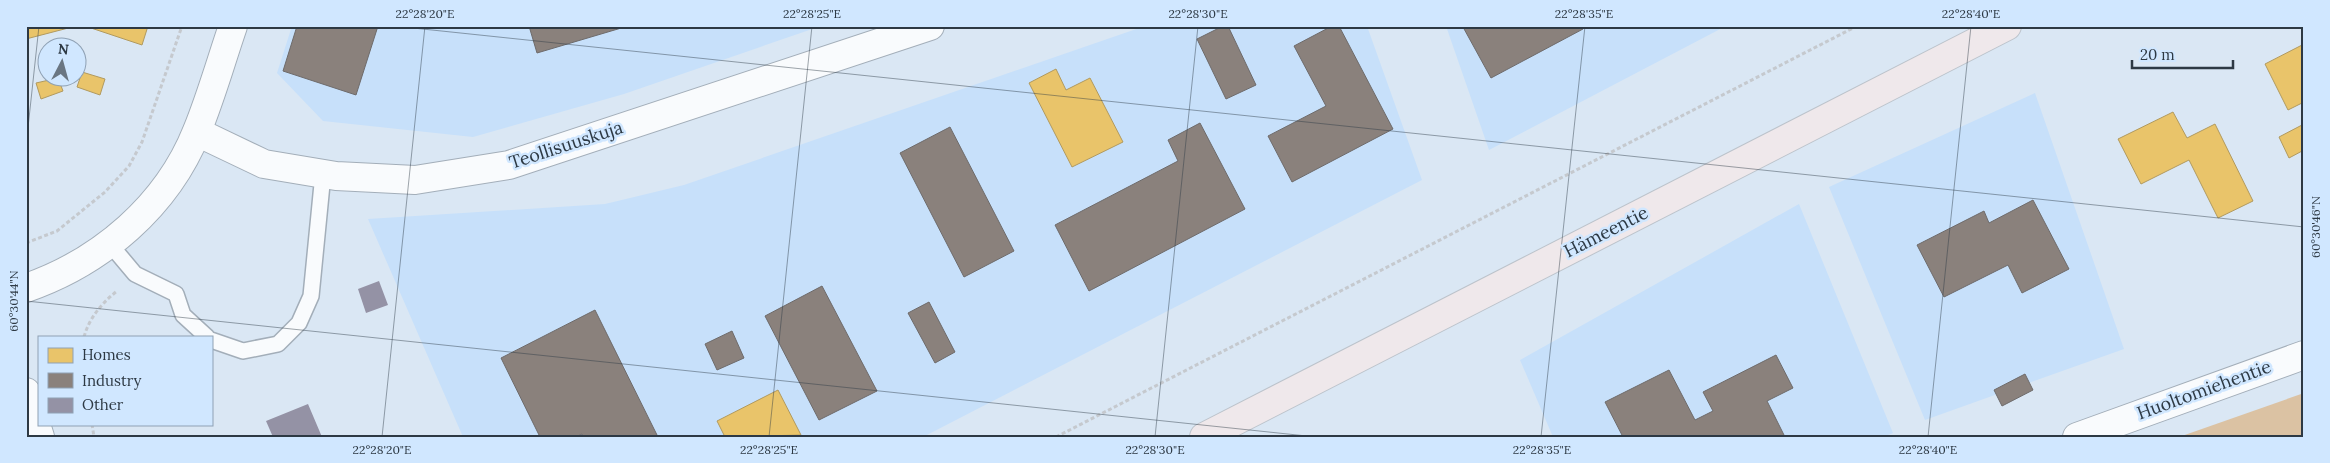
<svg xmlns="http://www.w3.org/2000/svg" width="2330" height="463" font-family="Lora,serif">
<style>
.built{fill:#c7e0fa}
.forest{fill:#dbc2a3}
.homes{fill:#e9c46a;stroke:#b19a5f}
.industry{fill:#8a817c;stroke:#6e6b6b}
.building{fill:#9492a5}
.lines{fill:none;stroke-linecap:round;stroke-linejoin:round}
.lane-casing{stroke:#a3aeb9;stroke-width:18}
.street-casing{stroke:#a3aeb9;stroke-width:30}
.secondary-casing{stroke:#a3aeb9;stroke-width:30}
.highway-casing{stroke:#bcc3cb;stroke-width:30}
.path{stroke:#c5c9ce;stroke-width:3;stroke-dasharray:4 2.5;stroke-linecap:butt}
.lane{stroke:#f9fbfd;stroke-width:15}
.street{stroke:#f9fbfd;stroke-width:28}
.secondary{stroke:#f9fbfd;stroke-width:28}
.highway{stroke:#efe8eb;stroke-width:28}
.ticks{fill:none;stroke:#2d3944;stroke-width:1;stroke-opacity:0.45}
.labels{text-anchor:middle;stroke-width:5;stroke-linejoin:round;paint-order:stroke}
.street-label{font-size:18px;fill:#2d3944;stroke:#d0e7ff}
.neatline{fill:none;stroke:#2d3944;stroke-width:2}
.ticks-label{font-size:12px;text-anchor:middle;fill:#2d3944}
</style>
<rect width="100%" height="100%" fill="#dae7f4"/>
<path class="built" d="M292 26H821L624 94 473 137 323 121 277 73Z
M1145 26H1367L1422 180 923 437H463L368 219 605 204 684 185Z
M1446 26H1726L1489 150Z
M2035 93 2124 349 1925 420 1829 187Z
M1799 204 1893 433 1883 437H1553L1520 360Z"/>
<path class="forest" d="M2304 393V437H2179Z"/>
<path class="homes" d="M26 26H76L26 39Z
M85 26H148L142 45Z
M2304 44V102L2288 110 2265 64Z
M1056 69 1066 90 1090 78 1123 142 1072 167 1029 83Z
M82 72 105 79 100 95 77 87Z
M58 78 63 91 41 99 36 83Z
M2173 112 2187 138 2215 124 2253 201 2218 218 2189 160 2141 184 2118 139Z
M2302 125 2304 150 2289 158 2279 137Z
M778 390 801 435 725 437 717 421Z"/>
<path class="industry" d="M297 26H378L356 95 283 71Z
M529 26H628L537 53Z
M1223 26H1228L1256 85 1226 99 1197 39Z
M1332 26H1339L1393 129 1292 182 1268 136 1326 106 1294 46Z
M1582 26 1583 29 1491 78 1463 27Z
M1200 123 1245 209 1089 291 1055 225 1178 161 1168 140Z
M950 127 1014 251 964 277 900 153Z
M2033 200 2069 269 2022 293 2008 265 1944 297 1917 245 1984 211 1989 223Z
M822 286 877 391 819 420 765 316Z
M929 302 955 352 935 363 908 313Z
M595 310 658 437H583L582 434 576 437H540L501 358Z
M732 331 744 358 717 370 705 344Z
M1776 355 1793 388 1767 401 1785 437H1623L1605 402 1669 370 1695 420 1713 411 1703 392Z
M2025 374 2033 390 2002 406 1994 390Z"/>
<path class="building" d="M379 281 388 305 366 313 358 289Z
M308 404 322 437H273L266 421Z"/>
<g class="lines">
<g class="lane-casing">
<path id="lane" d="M109 243 135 274 176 294 183 315 207 337
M211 340 243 351 278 344 299 323 311 296 323 174"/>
</g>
<g class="street-casing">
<path id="street" d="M197 132 264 164 336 176 415 180 509 165 930 26
M2077 437 2304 355"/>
</g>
<g class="secondary-casing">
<path id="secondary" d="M26 288C101 262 167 206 197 131 211 97 221 61 233 26
M26 392 40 437"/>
</g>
<g class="highway-casing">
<path id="highway" d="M1204 437 2007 26"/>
</g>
<path class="path" d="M26 243 57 231 105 192 129 166 142 142 182 26
M84 337C89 318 102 303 117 291
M92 424 94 437
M1056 437 1857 26"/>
<use href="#lane" class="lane"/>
<use href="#street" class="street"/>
<use href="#secondary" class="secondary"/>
<use href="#highway" class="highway"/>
</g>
<path class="ticks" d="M394 26 2304 227M26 146 39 26M26 301 1316 437M382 437 425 26M769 437 812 26M1155 437 1198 26M1541 437 1585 26M1928 437 1971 26"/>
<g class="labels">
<g class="street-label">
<text transform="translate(566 145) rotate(-18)" y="6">Teollisuuskuja</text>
<text transform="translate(1606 232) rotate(-27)" y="6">Hämeentie</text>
<text transform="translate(2204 390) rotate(-20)" y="6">Huoltomiehentie</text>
</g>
</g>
<rect width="2330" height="463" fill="none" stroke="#d0e7ff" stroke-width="55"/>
<rect x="38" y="336" width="175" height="90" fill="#d0e7ff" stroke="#8fa1b4"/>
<rect x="48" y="348" width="25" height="15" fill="#e9c46a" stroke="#8fa1b4"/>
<text x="82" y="360" font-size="15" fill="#2d3944">Homes</text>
<rect x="48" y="373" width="25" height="15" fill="#8a817c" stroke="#8fa1b4"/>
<text x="82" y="386" font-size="15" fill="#2d3944">Industry</text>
<rect x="48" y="398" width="25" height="15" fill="#9492a5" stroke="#8fa1b4"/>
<text x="82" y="410" font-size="15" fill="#2d3944">Other</text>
<g transform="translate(62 62) rotate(6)"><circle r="24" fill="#d0e7ff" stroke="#8fa1b4"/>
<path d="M0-4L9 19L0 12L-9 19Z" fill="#6a7682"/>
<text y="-8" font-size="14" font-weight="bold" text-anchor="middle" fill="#2d3944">N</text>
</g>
<path d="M2132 60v8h101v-8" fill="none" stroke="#2d3944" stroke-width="2.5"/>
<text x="2140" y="60" font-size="15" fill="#2d3944" stroke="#d0e7ff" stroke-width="4" paint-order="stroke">20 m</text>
<rect x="28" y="28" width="2274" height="408" class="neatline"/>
<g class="ticks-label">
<text x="425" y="18">22°28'20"E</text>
<text x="812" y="18">22°28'25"E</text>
<text x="1198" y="18">22°28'30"E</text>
<text x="1584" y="18">22°28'35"E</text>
<text x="1971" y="18">22°28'40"E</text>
<text transform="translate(2316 227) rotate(-90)" y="4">60°30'46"N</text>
<text transform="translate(14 301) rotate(-90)" y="4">60°30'44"N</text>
<text x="382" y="454">22°28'20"E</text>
<text x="769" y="454">22°28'25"E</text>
<text x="1155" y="454">22°28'30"E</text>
<text x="1542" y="454">22°28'35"E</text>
<text x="1928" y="454">22°28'40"E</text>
</g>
</svg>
